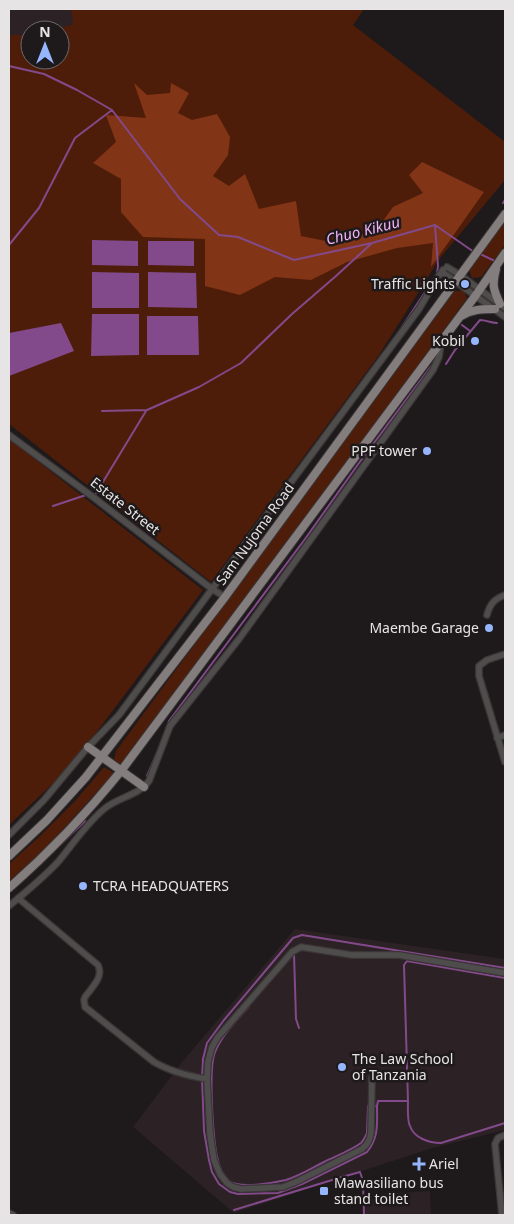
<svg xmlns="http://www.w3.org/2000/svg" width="514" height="1224" font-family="'Noto Sans',sans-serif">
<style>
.built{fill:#2c2124}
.green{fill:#4e1d0a}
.forest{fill:#823416}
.water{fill:#824a8a}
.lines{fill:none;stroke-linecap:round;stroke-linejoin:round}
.stream{stroke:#824a8a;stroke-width:2}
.minor-casing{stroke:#3a3536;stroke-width:8}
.major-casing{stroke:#3a3536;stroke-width:10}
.minor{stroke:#4f4c4c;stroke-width:5.5}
.major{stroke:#837e7d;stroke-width:8}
.poi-dot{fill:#95b6fd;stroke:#1e191a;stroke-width:2}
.labels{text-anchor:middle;stroke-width:5;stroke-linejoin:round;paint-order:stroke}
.poi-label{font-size:14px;fill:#e7e4e5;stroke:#1e191a;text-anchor:end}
.street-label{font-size:14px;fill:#e7e4e5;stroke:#1e191a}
.water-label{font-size:15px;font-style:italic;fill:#f2b3fa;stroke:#1e191a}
</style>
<rect width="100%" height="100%" fill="#1e191a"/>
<path class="built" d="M9 9H72L75 35 60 30H30V35H9Z
M295 929 505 959V1130L429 1149 234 1213 133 1127 182 1062Z
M430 1191 431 1215H365L364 1195Z"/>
<path class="green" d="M71 9H364L353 25 505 142V180L440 258 379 355 211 582 9 424V35H30V60H60V30H55L73 24Z
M505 221V245L481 277 472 278 469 270Z
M455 291H464L467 298 229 628 121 766 115 765 114 760 116 751Z
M9 439 203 590 102 725 66 771 9 825Z
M104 767 114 773 44 850 9 881V864L39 837 75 801Z"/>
<path class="forest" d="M134 83 147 95 170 93 171 83 189 93 178 113 192 120 217 114 230 137 228 155 213 176 229 186 245 174 259 209 296 201 301 236 340 244 378 228 393 207 423 193 409 175 422 162 484 192 431 267 433 243 397 248 347 262 311 280 275 277 240 295 205 286V239L143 237 121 212V179L93 163 116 142 106 115 146 118Z"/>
<path class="water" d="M92 240 138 241V266L92 265Z
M148 241H194V266L148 265Z
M92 272 139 273V308H92Z
M148 272 196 273 197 308 148 307Z
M92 314H139V355L91 356Z
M147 316H198L199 355H147Z
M61 323 74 351 9 376V333Z"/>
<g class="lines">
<path class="stream" d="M9 66 44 74 77 90 112 110 180 199 219 235 238 237 294 260 372 243 435 225 474 252
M503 203 505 200
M9 245 39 208 75 138 112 110
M478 253 497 262
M462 325 470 331
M402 327 437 274 438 266 435 225
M453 338 460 344
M446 364 455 350 480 320C486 320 491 323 497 323
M102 411 147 410 199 387 241 363 292 314 336 276 372 243
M95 495 146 411
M53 506 86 495
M168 725 169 721 305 539 359 463 432 365
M147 776 156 755
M33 871 85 821
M294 954 296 1019 299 1028
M249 1006C237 1020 222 1035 215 1052 208 1069 213 1142 218 1161 219 1167 224 1177 229 1181 240 1189 273 1183 286 1180 299 1176 312 1168 324 1162 336 1156 350 1151 361 1143 364 1140 365 1137 367 1133L368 1106H377L378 1101H408C408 1107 407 1120 410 1126 414 1138 429 1143 441 1143L505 1123
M408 1101 404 965 407 961 505 978
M377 1106C377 1124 379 1137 367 1152L302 1184 278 1193 238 1194 230 1192 219 1184 212 1172 209 1160 204 1131 202 1078 203 1059 207 1043 224 1020 293 938 302 935 505 968
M234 1210 342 1177 360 1172 363 1181 364 1215"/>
<g class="minor-casing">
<path id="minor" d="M447 267 460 275 505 308
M442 272 505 317
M9 435 93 497 212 589 225 597
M487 615C490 604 494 599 505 595
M505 654 487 660 479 666V676L505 762
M497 738 505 735
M9 835 44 800 88 747 119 715 419 309 438 277 443 270
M18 898 98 965C104 977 92 987 85 997L84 1000 85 1007 154 1062C171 1072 188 1076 207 1079
M9 906C26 892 43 878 58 862 73 844 86 824 104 809 118 797 138 796 149 781L170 726 239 639 433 370 439 357 441 343
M372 1078 371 1132C370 1140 368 1144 362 1149L296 1182 283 1187 241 1189 233 1187 227 1183 220 1174 214 1160 210 1134 207 1079 208 1062 212 1047 218 1037 292 952 301 947 352 955H399L505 973
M9 1213 13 1215
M502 1215 495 1144 498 1138 505 1135"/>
</g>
<g class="major-casing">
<path id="major" d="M496 269C492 285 493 289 500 304
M461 316C473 309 482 309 495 309
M88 747 144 787
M9 856 47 820 86 777 225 597 505 214
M9 888C50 852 87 813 121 771L476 295 505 253"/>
</g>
<use href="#minor" class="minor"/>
<use href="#major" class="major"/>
</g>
<g class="poi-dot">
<circle cx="465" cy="284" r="5"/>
<circle cx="475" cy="341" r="5"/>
<circle cx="427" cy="451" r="5"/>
<circle cx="489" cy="628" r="5"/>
<circle cx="83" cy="886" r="5"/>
<circle cx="342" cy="1067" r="5"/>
<path d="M416.5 1156.5h5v5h5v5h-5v5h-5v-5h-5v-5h5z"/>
<rect x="319" y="1186" width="10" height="10" rx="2.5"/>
</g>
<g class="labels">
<g class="poi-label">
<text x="455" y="289">Traffic Lights</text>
<text x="465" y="346">Kobil</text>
<text x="417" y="456">PPF tower</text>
<text x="479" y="633">Maembe Garage</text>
<text x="93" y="891" text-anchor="start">TCRA HEADQUATERS</text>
<text x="352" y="1064" text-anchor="start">The Law School<tspan x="352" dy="16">of Tanzania</tspan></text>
<text x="429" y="1169" text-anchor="start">Ariel</text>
<text x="334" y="1188" text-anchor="start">Mawasiliano bus<tspan x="334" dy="16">stand toilet</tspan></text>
</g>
<g class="street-label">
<text transform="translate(125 506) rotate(38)" y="5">Estate Street</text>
<text transform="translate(255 534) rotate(-54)" y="5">Sam Nujoma Road</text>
</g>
<g class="water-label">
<text transform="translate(363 231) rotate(-14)" y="5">Chuo Kikuu</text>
</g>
</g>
<rect width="514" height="1224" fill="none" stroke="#e7e4e5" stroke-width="20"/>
<g transform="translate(45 45)"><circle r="24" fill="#1e191a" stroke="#6e6a6b"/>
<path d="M0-4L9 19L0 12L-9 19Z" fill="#95b6fd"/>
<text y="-8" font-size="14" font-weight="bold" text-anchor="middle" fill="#e7e4e5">N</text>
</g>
</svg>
